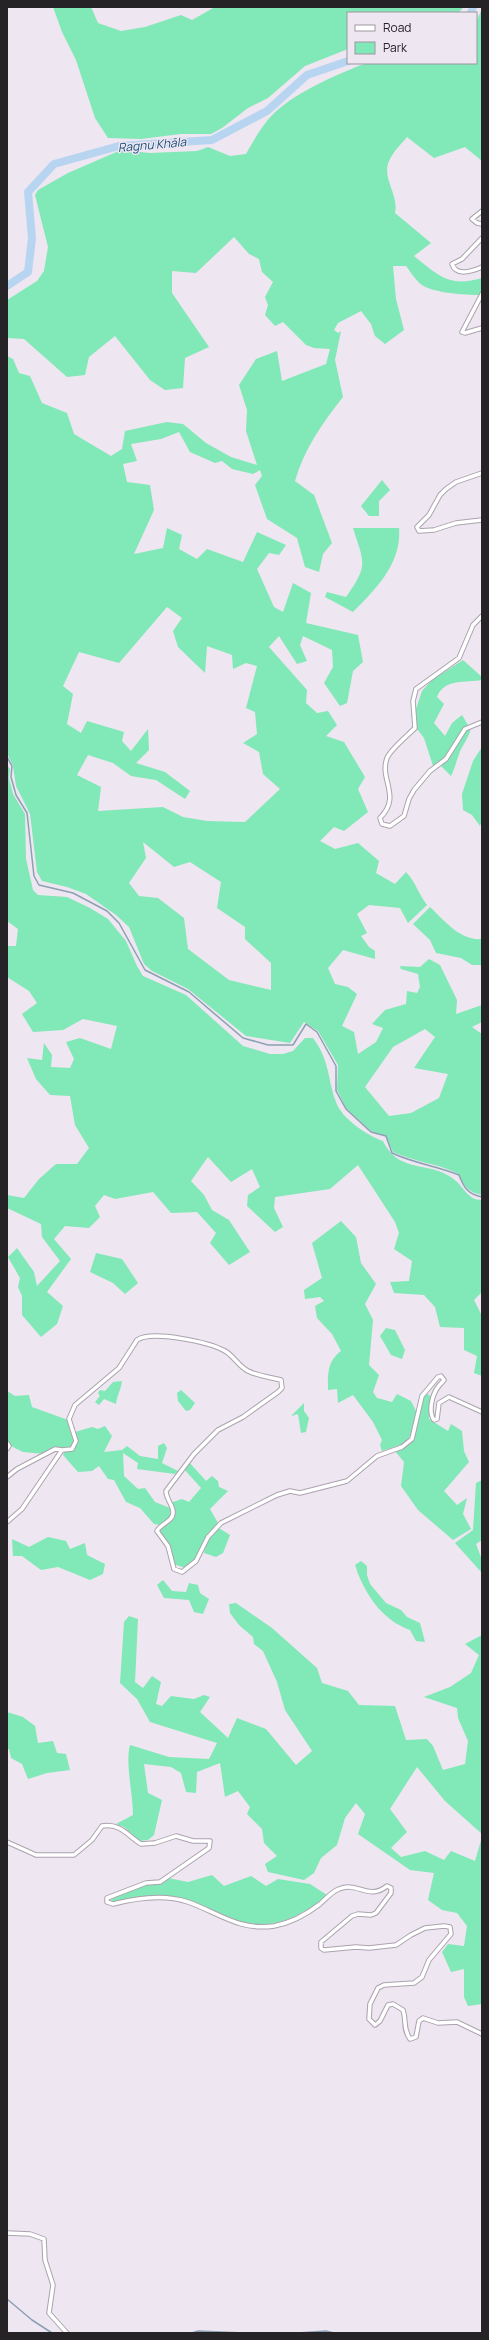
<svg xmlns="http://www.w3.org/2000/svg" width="489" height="2340" font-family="Manrope,sans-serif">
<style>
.green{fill:#81e8b7;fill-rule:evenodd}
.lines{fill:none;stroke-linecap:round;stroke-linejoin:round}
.stream{stroke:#8ca0b4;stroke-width:1.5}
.river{stroke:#b7d5f0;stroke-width:8}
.street-casing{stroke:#aba3ae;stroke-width:5.5}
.street{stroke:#fff;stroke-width:3.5}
.labels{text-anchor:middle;stroke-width:3;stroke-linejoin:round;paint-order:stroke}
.water-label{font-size:12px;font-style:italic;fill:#134e79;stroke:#eee6f1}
</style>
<rect width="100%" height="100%" fill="#eee6f1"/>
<path class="green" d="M53 7H91L98 23 121 31 145 27 181 15 192 20 215 7H464L458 13H348V49L305 66 268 98 248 108 222 128 211 134H181L141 139 108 138 95 118 76 60 62 32Z
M482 9V161L465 147 434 158 407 137C401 144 394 151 390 159 380 177 399 193 395 213L431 243 414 256C438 275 449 288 482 278V290L480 295C465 295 434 293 422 285 416 281 410 271 406 266H393L396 299 404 330 385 344 375 336 371 324 361 311 338 323 334 330 338 333 341 331 335 360 343 397C323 422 304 449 295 481L314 495 332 543 323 554 319 572 305 567 297 538 267 519 255 485 262 476 260 470 253 474 232 469 222 461 215 463 190 452 179 432 161 439 131 444 137 461 123 464 127 482 150 485 154 510 134 554 163 548 167 528 182 535 179 549 197 559 207 549 243 562 257 532 286 545 279 555 269 553 257 569 274 607 283 612 293 583 311 593 306 623 358 635 363 662 353 671 347 703 340 706 324 683 333 667 332 650 303 636 300 645 307 661 297 664 279 636 269 647 307 690 306 703 317 713 328 711 337 725 326 736 344 742 365 777 358 789 368 812 344 831 334 827 320 841 335 849 358 843 379 861 376 873 395 884 406 872C416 883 418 893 427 905L408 923 400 908 369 905 357 914 367 933 361 936 369 947 375 951V959L343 950 328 968 335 984 348 987 357 994 342 1026 354 1032 358 1054 376 1042 383 1028 372 1024 385 1010 406 1004 407 991 417 993 420 987 418 974 401 969 400 966 420 967 429 959 440 965 457 1000 456 1014 482 1005V1022L472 1027 482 1034V1195C468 1192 464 1186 459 1174 436 1163 415 1162 393 1152L386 1136 371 1131 346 1108 337 1090 338 1065 318 1031 304 1022 290 1043 246 1036 188 989 152 971 144 964 129 927 116 915 86 894 67 887 42 881 37 872 30 814 16 786 13 766 7 753V356L13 359 19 373 30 376 42 403 67 413 74 434 111 456 122 449 125 431 167 422 183 424 206 443 231 457 257 465 246 431 247 410 239 385 256 359 277 351 282 381 326 364 330 349 314 348 306 345 283 322 275 326 265 315 268 305 265 297 273 282 262 272 259 259 249 254 234 237 196 273 172 271V293L209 347 185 358 183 388 165 390 150 380 115 336 89 357 85 375 67 377 24 339 7 338V300L37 281 44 271 48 247 35 195 38 190 68 173 121 150 150 153 197 151 208 147 230 156 246 154C252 144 257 134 264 125 282 98 331 77 361 65L370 63H476V22ZM167 607 182 618 173 631 178 647 205 673 207 646 232 655 233 669 246 663 257 666 246 708 255 712 257 734 243 743 259 752 263 774 280 789 245 822 207 821 183 817 163 807 98 811 101 787 77 775 88 755 113 763 131 776 156 780 185 799 190 791 165 772 136 763 149 750 148 729 131 751 122 741 124 732 87 721 81 733 67 724 73 694 63 686 79 652 119 663ZM143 842 174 867 190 862 221 882 217 908 245 927V939L271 963V990L229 980 188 949 184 918 158 898 139 896 129 883 146 858ZM425 1029 435 1037 414 1068 448 1074 439 1098 411 1113 389 1116 365 1087 393 1047Z
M382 480 390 490 379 501V516H369L361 506Z
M353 528H399C402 563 376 589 353 612L325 597 327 592 346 597C369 565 364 563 353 528Z
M463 660 482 677V680C466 683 444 678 437 697L444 704 434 723 445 736 452 723 462 715 468 725C453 737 450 758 433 766L424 738 417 729 416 709 422 691 432 680Z
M471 727C470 737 462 745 459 754 456 762 455 768 451 776L441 766C451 755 459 734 471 727Z
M482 747V821L480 826 472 815 463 810 462 794 473 761Z
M7 765 10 769 9 778 13 794 25 814 26 859 33 890 38 895 67 897 90 908 108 919 126 941 137 966 143 976 186 995 243 1046 270 1054H283L293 1051 305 1038H313C330 1061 327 1077 336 1102 341 1118 368 1136 383 1141 400 1176 432 1159 456 1181 465 1189 468 1200 482 1200V1292L474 1300 482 1316V1376L474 1373 477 1356 464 1350V1328L440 1327 435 1307 424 1295 394 1293 390 1282 409 1281 412 1261 394 1249 399 1233 395 1222 358 1165 330 1189 275 1197 274 1208 283 1227 275 1232 247 1206 248 1195 260 1187 252 1169 231 1182 208 1157 191 1181 204 1195 212 1210 229 1220 250 1252 229 1265 210 1243 216 1233 197 1212 171 1213 153 1192 115 1199 104 1195 95 1206 100 1217 89 1228 65 1226 54 1239 71 1259 47 1292 63 1306 57 1324 41 1337 22 1315V1296L18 1287 20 1278 8 1257 17 1248 34 1272 37 1286 60 1261 42 1237 41 1224 7 1208V1195L24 1198 39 1179 56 1164H77L89 1148 75 1125 70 1096 50 1095 36 1079 27 1058 42 1060 44 1043 52 1055 51 1067 70 1068 74 1059 66 1042 80 1038 111 1049 117 1026 83 1019 63 1030 33 1032 22 1014 37 1003 29 991 7 977V946H16L18 929 7 921Z
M430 907C445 921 460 941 482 939V965H472L461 958 436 953 430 940 413 924Z
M341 1221 356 1237 361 1263 376 1284 365 1304 373 1320 369 1365 379 1375 373 1392 377 1398 392 1402 397 1394 411 1401 417 1413 411 1434 406 1443 382 1451 380 1445 382 1440 373 1422 353 1395 338 1403 337 1389 328 1390C328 1373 327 1362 341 1351L332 1334 317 1318 315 1306 324 1301 320 1297 305 1299 304 1290 322 1278 312 1243Z
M96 1253 122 1259 138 1283 125 1294 113 1283 90 1272Z
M386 1328 395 1330 405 1350 402 1359 391 1355 380 1336Z
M122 1381C121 1390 117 1395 116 1404L104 1399 99 1405 95 1402 100 1396 98 1393 100 1390 105 1391 113 1382Z
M181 1390 195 1403 190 1410 186 1411 178 1401 177 1393Z
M7 1391 15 1396 29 1395 32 1407 68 1420 74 1441 71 1448H55L44 1454 23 1452 11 1446 7 1441Z
M425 1393 431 1396 429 1419 448 1431 451 1424 462 1431 464 1451 469 1462 444 1491 457 1505 467 1498 463 1514 471 1529 453 1540 418 1510 401 1486 404 1462 395 1451 412 1442Z
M304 1403V1411L309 1418 306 1432 301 1433 298 1414 291 1416Z
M105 1426 112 1436 104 1452 122 1450 127 1446 140 1456 158 1459V1446L164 1443 167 1448 162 1463 178 1471 175 1474 137 1469 138 1463 123 1453 124 1476 138 1489 145 1488 155 1502 170 1508V1517L160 1525 154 1524 140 1508 126 1502 114 1480 108 1479 99 1466 92 1471 78 1472 63 1455 64 1452 74 1449 77 1441 75 1432 92 1427 98 1429Z
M189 1462 206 1481 212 1476 218 1481 219 1487 228 1491 210 1509 218 1523 206 1536 194 1561 185 1568 174 1564 171 1551 159 1531 173 1518 175 1512 170 1503 182 1499 189 1502 201 1488 184 1469Z
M482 1480V1540L476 1544 482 1560V1573L455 1543 473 1530 476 1483Z
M217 1527 230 1535 223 1553 216 1557 204 1553 207 1541Z
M48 1537 66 1541 70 1549 85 1543 87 1555 105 1564 103 1574 90 1580 58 1567 41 1570 22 1556H13L12 1539 29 1547Z
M361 1561 367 1566V1575L370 1584 386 1603 401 1610 407 1617 420 1623 425 1642 416 1641 410 1630C385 1621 369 1600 359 1576 357 1573 357 1569 355 1565Z
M163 1580 172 1591 186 1592 189 1583 198 1585 200 1593 209 1599 203 1614 194 1612 189 1600 164 1598 157 1585Z
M236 1603 272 1628 317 1668 322 1683 348 1691 359 1705 395 1706 406 1740 427 1739 433 1746 443 1770 465 1764 468 1741 458 1718 457 1708 424 1697 450 1687 471 1673 479 1655 465 1644 482 1635V1834L445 1801 417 1767 390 1809 407 1832 391 1848 401 1857 425 1851 444 1860 451 1851 475 1861 482 1837V2004L468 2006 464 1997V1969L451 1972 442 1952 448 1944 464 1946 467 1926 457 1913 442 1910 428 1900 434 1873 410 1870 358 1834 365 1814 356 1803 345 1818 337 1845 321 1858 314 1873 304 1880 268 1872 265 1864 277 1856 264 1843 262 1829 247 1814 250 1807 238 1791 225 1797 220 1763 197 1772 196 1793 186 1792 181 1773 171 1767 144 1764 148 1793 162 1800 154 1835 148 1840 140 1841 124 1827 116 1824 133 1815C133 1794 125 1762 130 1745L169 1757 209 1759 217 1743 150 1722 137 1699 120 1683 124 1622 129 1616 138 1619 135 1682 143 1688 152 1676 161 1682 156 1704 162 1706 171 1696 194 1699 204 1695 210 1697 200 1712 228 1738 237 1718 266 1729 296 1765 312 1751 285 1710 277 1682 263 1651 254 1644 253 1637 239 1625 230 1613 229 1604Z
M7 1712 23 1717 35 1726 38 1743 53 1741 57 1753 66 1754 70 1770 47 1773 28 1779 22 1764 11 1758 9 1749H7Z
M212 1875 224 1886 251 1876 266 1886 278 1879 310 1884 327 1895C301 1918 267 1933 232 1920 217 1915 203 1905 188 1900 166 1893 135 1895 113 1903L109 1901 127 1890 168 1878 188 1882Z"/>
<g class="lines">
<path class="stream" d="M7 757 12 766 11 777 16 795 27 813 34 876 39 885 73 893 107 911 119 923 145 970 189 992 243 1038 268 1045H293L306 1024 317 1032 336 1066V1091L346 1109 371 1132 386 1136 392 1153C413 1163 437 1166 459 1175 464 1188 468 1194 482 1197
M7 2299 32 2320 52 2333
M192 2333 198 2331 244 2333
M298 2333 326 2331 334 2333"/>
<path class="river" d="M471 13 473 7
M7 286 28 272 32 238 28 192 54 164 119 146 212 140 267 111 307 75 348 61"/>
<g class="street-casing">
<path id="street" d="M482 211 472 219 477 223 482 224
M482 238 462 259 452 264C456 277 473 271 482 267
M482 294 462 332 465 333 482 328
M482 473 456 482 446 489 440 495 429 515 417 527 419 531 434 530 456 523 482 520
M482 616 473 625 459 658 416 689 413 701 415 728C408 735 390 750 387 758 379 780 402 796 380 818L382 824 390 826 404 816 409 799 414 790 430 771 446 759 465 729 482 722
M7 1443 9 1446 7 1449
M62 1450 72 1449 76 1441 69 1419 75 1405 119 1368 137 1340C152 1330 209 1342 225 1351 234 1356 238 1366 248 1371 258 1376 270 1377 281 1380L282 1388 278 1392 243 1417 218 1430 194 1454 166 1491C166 1499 173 1505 173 1512 174 1521 160 1524 157 1531L168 1546 174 1569 182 1572 196 1561 208 1537 221 1523 277 1495 290 1491 300 1493 347 1481 377 1456 402 1447 412 1439 422 1396 438 1377 441 1376 444 1380C442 1383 440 1384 438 1387 432 1395 428 1412 434 1420L437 1419 439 1403 449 1397 482 1412
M7 1477 17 1469 55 1449 62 1450 22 1509 7 1522
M7 1842 36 1855H74L92 1840 102 1826C120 1823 127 1835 141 1844L155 1843 176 1836 193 1841H210L209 1848 160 1882 146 1883 107 1898V1902L113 1904C136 1898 165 1894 188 1902 219 1913 239 1931 274 1926 290 1923 307 1914 320 1904 326 1899 331 1892 339 1889 358 1881 368 1901 387 1886L391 1888V1893L376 1913 371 1915 358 1914 352 1916 321 1942V1948L324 1950 356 1947 369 1948 396 1945 411 1935 425 1928 444 1926 450 1927 451 1934 429 1960 422 1977 414 1983 384 1985 378 1988 370 2004 369 2019 375 2025 380 2021 388 2005 393 2004 403 2010C407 2021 402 2027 410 2039L416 2037 419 2021 423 2018 438 2023 457 2022 482 2034
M7 2233 30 2234 44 2239 45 2260 53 2285 49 2313 67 2333"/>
</g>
<use href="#street" class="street"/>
</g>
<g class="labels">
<g class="water-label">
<text transform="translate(152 145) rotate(-5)" y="4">Ragnu Khāla</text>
</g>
</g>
<rect width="489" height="2340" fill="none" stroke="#262327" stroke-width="16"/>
<rect x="347" y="12" width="130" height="52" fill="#eee6f1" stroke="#9e98a0"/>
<rect x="355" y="25" width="20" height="6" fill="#ffffff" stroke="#9e98a0"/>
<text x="383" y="32" font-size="12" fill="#262327">Road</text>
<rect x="355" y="42" width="20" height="12" fill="#81e8b7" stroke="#9e98a0"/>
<text x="383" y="52" font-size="12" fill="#262327">Park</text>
</svg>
